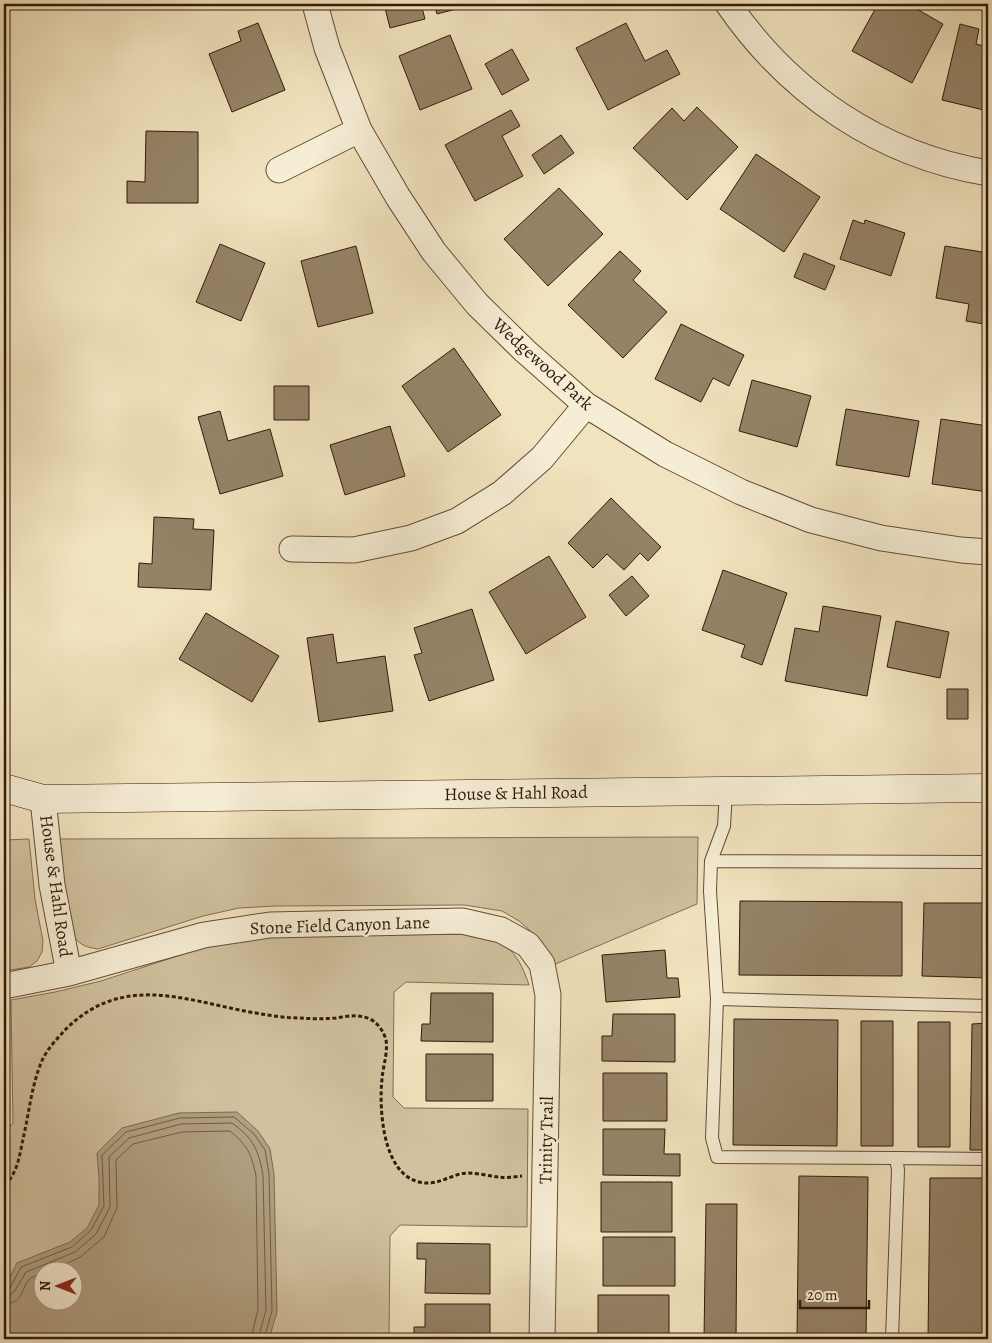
<svg xmlns="http://www.w3.org/2000/svg" width="992" height="1343" font-family="Alegreya,serif">
<style>
.green{fill:#d1c19f;stroke:#826e54;fill-rule:evenodd}
.water{fill:#b09f80;stroke:#7e6a50;fill-rule:evenodd}
.lines{fill:none;stroke-linecap:round;stroke-linejoin:round}
.shore{stroke:#715c44;stroke-width:1}
.building{fill:#958367;stroke:#321a09}
.lane-casing{stroke:#624c36;stroke-width:14}
.street-casing{stroke:#624c36;stroke-width:27}
.secondary-casing{stroke:#321a09;stroke-width:29}
.path{stroke:#321a09;stroke-width:3;stroke-dasharray:4 2.5;stroke-linecap:butt}
.lane{stroke:#f6edd5;stroke-width:12}
.street{stroke:#f6edd5;stroke-width:25}
.secondary{stroke:#f6edd5;stroke-width:28}
.labels{text-anchor:middle;stroke-width:5;stroke-linejoin:round;paint-order:stroke}
.street-label{font-size:18px;fill:#321a09;stroke:#f6edd5}
</style>
<rect width="100%" height="100%" fill="#f1e3be"/>
<filter id="stains"><feTurbulence type="fractalNoise" baseFrequency=".004" numOctaves="4"/><feColorMatrix values="0 0 0 0 .2 0 0 0 0 .09 0 0 0 0 .02 0 0 0 .5 -.17"/></filter>
<radialGradient id="worn" r=".72"><stop offset=".6" stop-color="#630" stop-opacity="0"/><stop offset="1" stop-color="#630" stop-opacity=".3"/></radialGradient>
<path class="green" d="M698 837 697 904 553 965 545 948 534 934 519 921 502 911 464 905 275 906 239 908 203 916 98 949C84 947 78 944 71 932L57 839Z
M29 839 35 899 43 941 42 952 37 961 29 967 4 971V840Z
M464 934C502 937 517 948 529 985L406 982 394 992 393 1097 404 1108 528 1109 527 1227 400 1225 390 1236 389 1339H4V1133L13 1123 11 1000 55 992 101 981 202 948 239 938 284 935ZM42 1270H72V1300H42Z"/>
<path class="water" d="M237 1112 258 1131 270 1149 274 1174 277 1312 269 1339H17L4 1331V1289L17 1263 70 1242 87 1228 99 1205V1178L97 1153 122 1128 179 1113ZM42 1270H72V1300H42Z"/>
<g class="lines">
<path class="shore" d="M50 1270 79 1258 104 1237 117 1208 116 1160 133 1144 182 1132 230 1131C248 1146 251 1153 256 1176L258 1309 251 1339
M4 1290 10 1288 21 1267 72 1247 91 1230 104 1206 102 1155 126 1132 180 1118 234 1117 254 1134 265 1150 269 1174 272 1311 264 1339
M4 1296H9L14 1292 26 1272 75 1252 96 1234 110 1207 109 1157 129 1138 181 1124 232 1123C254 1139 258 1149 263 1175L266 1310 258 1339
M4 1304C26 1303 20 1287 31 1278 34 1276 39 1275 42 1273"/>
</g>
<path class="building" d="M384 4H421L425 19 390 28Z
M434 4H459L460 8 437 14Z
M878 4H908L943 24 912 83 852 51Z
M258 23 285 90 232 112 209 54 241 41 238 31Z
M626 23 645 61 667 50 680 74 608 110 576 48Z
M960 24 979 29 976 44 988 47V111L942 100Z
M450 35 472 89 420 110 399 56Z
M512 49 529 80 502 95 485 64Z
M697 107 738 147 687 200 633 148 672 108 684 121Z
M511 110 520 126 502 136 523 176 475 201 445 145Z
M146 131 198 132V203H127V181L145 182Z
M561 135 574 153 544 174 532 155Z
M756 154 820 197 784 252 720 209Z
M559 188 603 234 548 286 504 239Z
M853 220 864 224 865 220 905 233 891 276 840 259Z
M220 244 265 263 241 321 196 302Z
M356 246 373 313 318 327 301 261Z
M945 246 988 253V301L984 324 966 321 969 304 936 298Z
M620 251 641 271 633 280 667 312 623 358 568 305Z
M804 253 835 266 825 290 794 277Z
M681 324 744 355 729 386 713 378 701 402 655 379Z
M454 348 501 415 448 452 402 386Z
M752 380 811 396 797 447 739 431Z
M274 386H309V420H274Z
M846 409 919 421 909 477 836 465Z
M220 411 228 441 270 429 283 476 220 494 198 417Z
M941 419 988 426V492L932 484Z
M390 426 405 476 345 495 330 445Z
M611 498 661 547 648 561 640 553 624 570 607 554 593 568 568 543Z
M154 517 194 519 193 529 214 530 211 590 138 587 139 563 152 564Z
M549 556 586 617 526 654 489 592Z
M723 570 787 593 762 665 741 657 745 645 702 630Z
M632 576 649 596 626 616 609 595Z
M823 606 881 616 867 696 785 681 795 628 819 632Z
M472 609 494 680 429 701 414 655 422 653 414 628Z
M206 613 279 656 252 702 179 659Z
M896 621 949 632 940 678 887 667Z
M333 634 337 663 385 656 393 711 319 722 307 638Z
M947 689H968V719H947Z
M740 901 902 902V976L739 975Z
M924 903H988V978L922 976Z
M665 950 667 978H678L680 997 606 1002 602 955Z
M431 993H493V1042L421 1041 422 1024H430Z
M613 1014H675V1062L602 1061V1036H612Z
M734 1019 838 1020 837 1146 733 1145Z
M861 1021H893V1146H861Z
M918 1022H950V1147H918Z
M988 1023V1150H970L972 1024Z
M426 1054H493V1101H426Z
M4 1057H9V1107H4Z
M603 1073H667V1121H603Z
M603 1129H665L664 1154H680V1176L603 1175Z
M799 1176 868 1177 866 1339H797Z
M930 1178H988V1339H928Z
M601 1182H672V1232H601Z
M706 1204H737L736 1339H704Z
M603 1237H675V1286H603Z
M417 1243 490 1244V1294L425 1293 426 1259H417Z
M598 1295H669V1339H598Z
M425 1304H490V1339H414V1327H425Z"/>
<g class="lines">
<g class="lane-casing">
<path id="lane" d="M726 791 724 826 711 861 710 891 717 999 712 1138 717 1157 896 1158 898 1170 892 1339
M711 861 988 862
M717 999 988 1006
M896 1158 988 1159"/>
</g>
<g class="street-casing">
<path id="street" d="M315 4 327 48 359 130 398 197 434 252 477 304 525 351 586 405 665 454 741 492 811 520 881 538 961 550 988 552
M728 4C790 94 880 155 988 173
M279 170 359 130
M292 549 354 550 411 538 457 521 502 493 542 458 586 405
M43 799 52 885 69 973
M4 986 69 973 204 935 270 925 462 921 501 930 528 945 542 964 548 995 542 1339"/>
</g>
<g class="secondary-casing">
<path id="secondary" d="M4 788 43 799 988 788"/>
</g>
<path class="path" d="M4 1184C17 1177 20 1153 23 1139 29 1114 31 1088 41 1063 46 1050 57 1039 66 1029 123 973 184 1000 250 1012 267 1015 284 1018 301 1018 312 1019 324 1019 336 1018 348 1016 358 1014 370 1019 378 1023 384 1032 386 1040 388 1053 383 1066 382 1079 379 1108 382 1173 419 1182 434 1186 446 1178 460 1174 472 1171 487 1176 499 1177 506 1178 514 1177 522 1176"/>
<use href="#lane" class="lane"/>
<use href="#street" class="street"/>
<use href="#secondary" class="secondary"/>
</g>
<g class="labels">
<g class="street-label">
<text transform="translate(543 364) rotate(42)" y="6">Wedgewood Park</text>
<text transform="translate(516 793) rotate(-1)" y="6">House &amp; Hahl Road</text>
<text transform="translate(56 886) rotate(82)" y="6">House &amp; Hahl Road</text>
<text transform="translate(340 925) rotate(-2)" y="6">Stone Field Canyon Lane</text>
<text transform="translate(546 1140) rotate(-89)" y="6">Trinity Trail</text>
</g>
</g>
<rect width="992" height="1343" fill="none" stroke="#f1e3be" stroke-width="20"/>
<rect x="5" y="5" width="982" height="1333" fill="none" stroke="#321a09" stroke-width="2.5"/>
<rect x="10" y="10" width="972" height="1323" fill="none" stroke="#321a09"/>
<g transform="translate(58 1286) rotate(270)"><circle r="24" fill="#f6edd5" stroke="#a89983"/>
<path d="M0-4L9 19L0 12L-9 19Z" fill="#8f2418"/>
<text y="-8" font-size="14" font-weight="bold" text-anchor="middle" fill="#321a09">N</text>
</g>
<path d="M800 1300v8h69v-8" fill="none" stroke="#321a09" stroke-width="2.5"/>
<text x="807" y="1300" font-size="15" fill="#321a09" stroke="#f6edd5" stroke-width="4" paint-order="stroke">20 m</text>
<rect width="100%" height="100%" filter="url(#stains)"/>
<rect width="100%" height="100%" fill="url(#worn)"/>
</svg>
